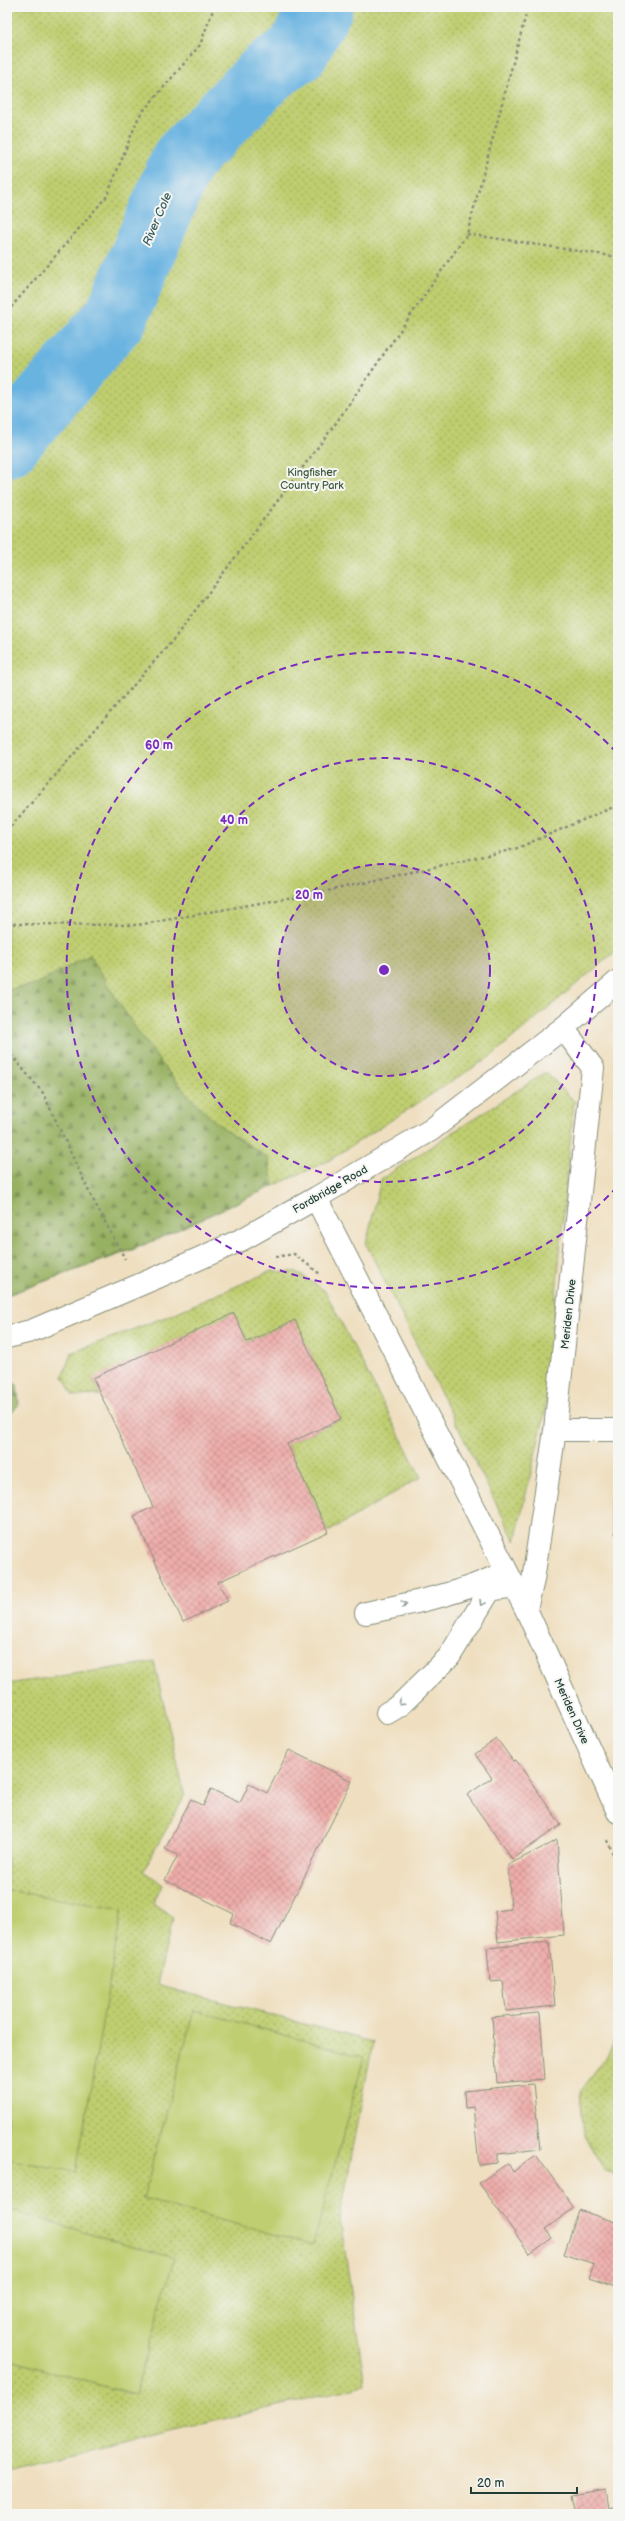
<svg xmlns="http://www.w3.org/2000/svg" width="625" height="2521" font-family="'Balsamiq Sans',sans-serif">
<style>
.grass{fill:url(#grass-dots);stroke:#6f8652}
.forest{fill:url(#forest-firs);stroke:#5b774b}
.pitch{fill:#bfce70;stroke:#6f8652}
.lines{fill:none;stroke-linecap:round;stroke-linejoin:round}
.river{stroke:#69b3e1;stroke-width:64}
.building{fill:url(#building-cross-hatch)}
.minor-casing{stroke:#878e7a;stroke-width:24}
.path{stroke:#878e7a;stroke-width:2.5;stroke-dasharray:3 3;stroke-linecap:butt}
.minor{stroke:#fff;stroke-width:22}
.oneway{stroke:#8f9e9a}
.ring{fill:none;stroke:#7b2cbf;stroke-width:2;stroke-dasharray:7 5}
.labels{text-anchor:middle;stroke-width:4;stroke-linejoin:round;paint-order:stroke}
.park-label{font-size:11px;fill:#3f5a40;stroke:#f6f6f2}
.street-label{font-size:11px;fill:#1f3d34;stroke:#f6f6f2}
.water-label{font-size:12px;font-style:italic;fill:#325a5f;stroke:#f6f6f2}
.centre{fill:#7b2cbf;stroke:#f6f6f2;stroke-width:2}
.ring-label{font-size:12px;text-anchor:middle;font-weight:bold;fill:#7b2cbf;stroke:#f6f6f2;stroke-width:4;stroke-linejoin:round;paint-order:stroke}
</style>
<defs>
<pattern id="grass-dots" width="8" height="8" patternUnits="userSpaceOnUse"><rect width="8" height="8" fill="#bfce70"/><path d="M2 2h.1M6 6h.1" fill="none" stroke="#9ba85d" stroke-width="1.8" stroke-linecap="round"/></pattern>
<pattern id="forest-firs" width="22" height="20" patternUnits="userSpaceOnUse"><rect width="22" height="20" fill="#97b162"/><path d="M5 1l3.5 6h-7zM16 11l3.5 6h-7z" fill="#7b9152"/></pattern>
<pattern id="building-cross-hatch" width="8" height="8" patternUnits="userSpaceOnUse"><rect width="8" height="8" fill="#efadaa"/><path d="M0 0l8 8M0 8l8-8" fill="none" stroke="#c18e8b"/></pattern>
</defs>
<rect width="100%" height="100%" fill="#f6f6f2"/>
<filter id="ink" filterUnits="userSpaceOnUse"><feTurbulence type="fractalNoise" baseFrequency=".025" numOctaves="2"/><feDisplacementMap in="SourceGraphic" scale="8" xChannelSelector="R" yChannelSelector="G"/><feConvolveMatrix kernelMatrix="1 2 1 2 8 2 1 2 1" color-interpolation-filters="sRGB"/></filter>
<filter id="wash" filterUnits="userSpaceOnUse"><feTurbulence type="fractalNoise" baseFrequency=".012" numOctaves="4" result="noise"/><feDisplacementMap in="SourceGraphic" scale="16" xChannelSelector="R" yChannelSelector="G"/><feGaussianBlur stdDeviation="0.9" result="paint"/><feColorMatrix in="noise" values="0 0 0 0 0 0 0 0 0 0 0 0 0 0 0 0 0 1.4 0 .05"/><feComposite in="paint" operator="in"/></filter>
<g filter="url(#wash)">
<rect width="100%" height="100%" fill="#efdfc0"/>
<path class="grass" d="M7 7H618V949L491 1056 328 1161 135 1249 7 1295Z
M546 1072 574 1101 545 1412 515 1541 366 1244 381 1179Z
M271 1271 297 1272 325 1291 421 1477 328 1532 287 1444 341 1419 295 1320 247 1342 234 1313 93 1379 101 1395 73 1396 63 1376 71 1353 168 1316Z
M154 1662 185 1796 143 1871 162 1884 153 1904 173 1918 157 1985 373 2042 340 2218 365 2385 7 2471V1684Z
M618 2035V2176L604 2169 584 2136 580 2092 605 2059Z"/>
<path class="forest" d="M90 955C124 1013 161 1071 211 1118 228 1133 250 1145 268 1158L273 1186 153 1241 7 1295V990L36 984Z
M7 1378 17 1385 19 1404 7 1419Z"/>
<path class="pitch" d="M7 1890 122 1910 76 2172 7 2159Z
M194 2010 364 2057 313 2245 143 2199Z
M7 2209 174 2258 135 2395 7 2359Z"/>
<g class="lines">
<path class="river" d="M7 445 116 317 183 159 268 72 297 52 321 7"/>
</g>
<g id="blocks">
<path class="building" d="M234 1313 247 1342 295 1320 341 1419 287 1444 328 1532 218 1582 228 1601 183 1622 134 1516 153 1507 93 1378Z
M615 1486H618V1534H615Z
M497 1739 513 1761 516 1760 561 1825 512 1859 467 1795 492 1778 475 1754Z
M289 1750 352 1781 271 1944 230 1923 234 1914 165 1880 178 1855 165 1849 191 1799 203 1806 211 1789 240 1803 249 1784 267 1793Z
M557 1840 564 1935 498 1942 495 1911 511 1909 508 1865Z
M549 1942 555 2006 506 2011 503 1981 490 1982 487 1948Z
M540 2013 545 2079 497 2083 492 2017Z
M533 2084 540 2149 498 2154V2163L479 2165 473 2107 465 2108 464 2091Z
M536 2155 574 2208 545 2229 552 2238 530 2254 479 2183 508 2163 513 2172Z
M579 2210 618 2223V2288L589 2278 594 2264 564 2254Z
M606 2488 609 2508 618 2506V2514H577L573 2494Z"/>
</g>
</g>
<g filter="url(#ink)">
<use href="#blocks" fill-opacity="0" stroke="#878e7a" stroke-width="1"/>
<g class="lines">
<g class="minor-casing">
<path id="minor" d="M316 1198 526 1609 618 1812
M7 1337 31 1331 158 1277 243 1239 316 1198 431 1130 563 1028 618 981
M555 1430H618
M526 1609 533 1580 555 1430 593 1068 563 1028
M366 1613C412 1603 461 1594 503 1573
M387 1713 399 1706 449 1657 490 1590 514 1586"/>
</g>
<path class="path" d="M467 234 618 257
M7 312 107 196 139 116 200 45 214 7
M7 831 173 640 336 423 467 234 528 7
M7 924 138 925 327 891 515 849 618 805
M7 1050 43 1093 91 1196 125 1259
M275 1257 294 1254 320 1274
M607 1840 618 1865"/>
<use href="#minor" class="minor"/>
</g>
<defs><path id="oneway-chevron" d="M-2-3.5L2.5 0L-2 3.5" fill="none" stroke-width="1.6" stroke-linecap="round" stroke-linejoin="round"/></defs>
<g class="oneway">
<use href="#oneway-chevron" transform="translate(482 1603) rotate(121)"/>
<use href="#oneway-chevron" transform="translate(404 1604) rotate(-13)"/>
<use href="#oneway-chevron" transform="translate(401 1703) rotate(138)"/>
</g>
</g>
<circle cx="384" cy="970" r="106" fill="#7b2cbf" fill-opacity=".12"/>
<g class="ring">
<circle cx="384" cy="970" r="106"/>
<circle cx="384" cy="970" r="212"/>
<path d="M617 1187A318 318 0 1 1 617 753"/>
</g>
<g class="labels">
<g class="park-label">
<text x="312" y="476">Kingfisher<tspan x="312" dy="13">Country Park</tspan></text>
</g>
<g class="street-label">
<text transform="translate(330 1189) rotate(-30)" y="4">Fordbridge Road</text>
<text transform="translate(568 1314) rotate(-84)" y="4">Meriden Drive</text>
<text transform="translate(572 1711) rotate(66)" y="4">Meriden Drive</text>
</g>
<g class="water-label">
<text transform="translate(157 219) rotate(-67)" y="4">River Cole</text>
</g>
</g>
<circle cx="384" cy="970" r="6" class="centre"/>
<g class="ring-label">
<text x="159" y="749">60 m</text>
<text x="234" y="824">40 m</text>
<text x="309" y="899">20 m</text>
</g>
<rect width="625" height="2521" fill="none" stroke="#f6f6f2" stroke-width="24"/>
<path d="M471 2487v6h106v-6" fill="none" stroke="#1f3d34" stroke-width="2"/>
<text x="477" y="2487" font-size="12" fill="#1f3d34" stroke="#f6f6f2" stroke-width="3" paint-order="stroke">20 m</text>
</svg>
